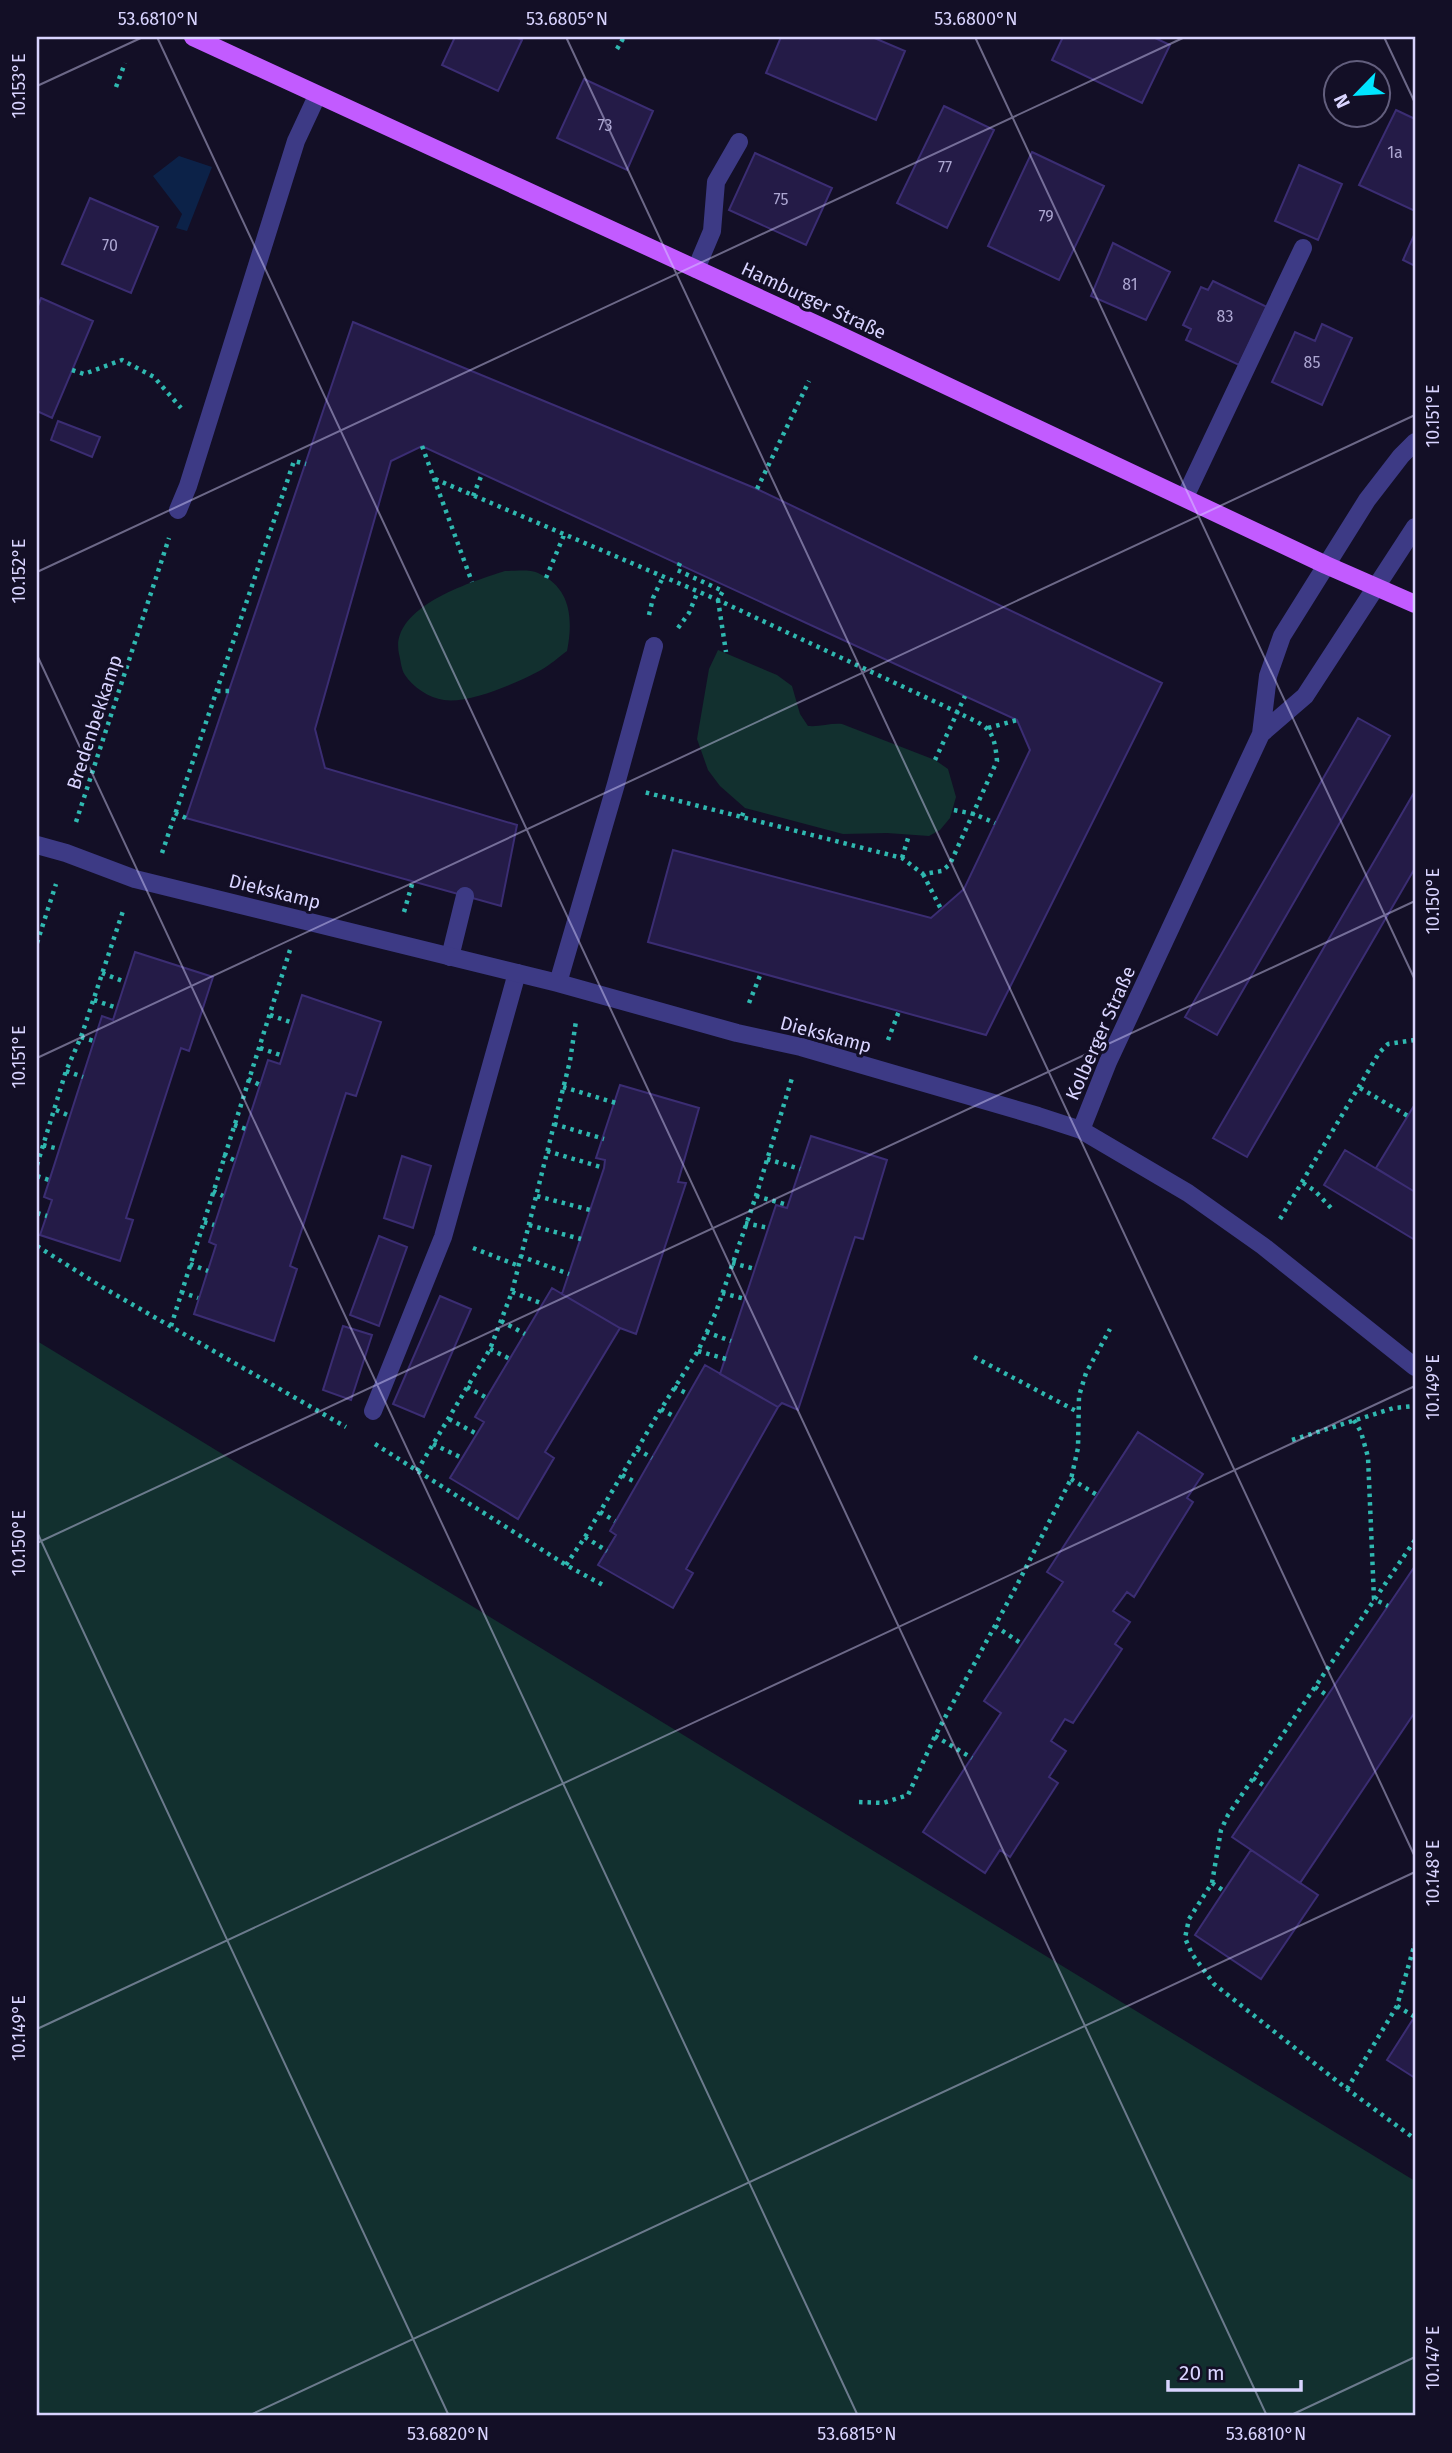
<svg xmlns="http://www.w3.org/2000/svg" width="1452" height="2453" font-family="'Fira Sans',sans-serif">
<style>
.green{fill:#12302f}
.water{fill:#0c2248}
.building{fill:#241b47;stroke:#3b2d73;stroke-width:2}
.lines{fill:none;stroke-linecap:round;stroke-linejoin:round}
.path{stroke:#2fb8b0;stroke-width:4.5;stroke-dasharray:3.5 5;stroke-linecap:butt}
.lane{stroke:#3d3a85;stroke-width:18}
.street{stroke:#3d3a85;stroke-width:18}
.primary{stroke:#c25bff;stroke-width:18}
.ticks{fill:none;stroke:#d9d4ff;stroke-width:2;stroke-opacity:0.45}
.labels{text-anchor:middle;stroke-width:6;stroke-linejoin:round;paint-order:stroke}
.number-label{font-size:16px;fill:#aca6d1}
.street-label{font-size:19px;fill:#d9d4ff;stroke:#130f26}
.neatline{fill:none;stroke:#d9d4ff;stroke-width:2.5}
.ticks-label{font-size:18px;text-anchor:middle;fill:#d9d4ff}
</style>
<rect width="100%" height="100%" fill="#130f26"/>
<path class="green" d="M505 571C515 571 530 569 538 573 572 588 573 621 567 651 559 657 550 665 541 670 519 682 469 704 444 700 429 698 413 687 405 675 401 669 401 661 399 654 389 607 471 582 505 571Z
M718 650 777 675 792 686 800 714 808 726C820 727 830 723 842 724L935 760 948 769 956 797 950 818 940 830 929 836 887 833 843 834 745 808 720 786 708 770 697 739 709 669Z
M37 1341 1415 2181V2416H37Z"/>
<path class="water" d="M179 156 212 167 187 231 176 228 182 214 153 176Z"/>
<path class="building" d="M455 37H515L522 40 498 91 442 65Z
M781 37H872L905 51 876 120 766 73Z
M1063 37H1153L1170 45 1142 103 1052 60Z
M584 79 653 111 627 170 557 138Z
M944 106 994 130 947 228 897 203Z
M1396 110 1415 119V211L1359 185Z
M1032 152 1104 186 1059 280 988 246Z
M755 153 832 188 806 245 729 210Z
M1299 165 1342 184 1318 240 1275 221Z
M90 198 158 227 131 293 62 264Z
M1415 233V266L1403 260Z
M1113 243 1170 272 1146 320 1091 296Z
M1213 281 1267 307 1239 365 1186 340 1191 329 1183 325 1201 287 1208 290Z
M41 298 93 321 52 418 37 411V309Z
M353 322 757 489 1162 683 986 1035 648 942 673 850 931 918 964 889 1030 750 1017 720 422 446 391 461 315 729 325 768 517 825 501 906 186 818Z
M1322 324 1352 338 1322 405 1272 382 1295 332 1315 341Z
M58 421 100 437 92 457 51 440Z
M1358 718 1390 736 1217 1035 1185 1017Z
M1415 791V868L1247 1157 1213 1138Z
M135 952 213 977 189 1051 181 1048 126 1218 133 1220 120 1261 40 1235 52 1200 44 1197 102 1016 113 1020Z
M302 995 381 1022 356 1096 346 1093 290 1266 297 1269 274 1341 194 1314 216 1245 209 1242 268 1060 280 1064Z
M620 1085 699 1108 678 1182 686 1183 636 1334 620 1328 562 1294 604 1168 605 1160 596 1158Z
M1415 1104V1192L1376 1168Z
M811 1136 887 1160 863 1239 855 1237 798 1410 782 1403 778 1407 720 1374 776 1205 787 1208Z
M1345 1150 1415 1192V1240L1324 1185Z
M402 1156 431 1166 413 1228 384 1218Z
M379 1236 407 1247 379 1326 350 1315Z
M552 1288 620 1328 545 1452 554 1458 518 1519 450 1478 484 1422 475 1417Z
M440 1296 471 1309 424 1417 393 1404Z
M343 1326 372 1335 351 1400 323 1390Z
M705 1365 778 1407 686 1569 693 1573 673 1608 598 1565 616 1535 610 1531Z
M1138 1432 1203 1474 1187 1498 1193 1502 1134 1597 1127 1592 1113 1611 1130 1622 1115 1644 1122 1649 1073 1723 1065 1719 1051 1741 1066 1751 1049 1777 1058 1783 1010 1857 1000 1850 985 1873 923 1832 1001 1713 984 1701 1063 1582 1047 1572Z
M1415 1566V1712L1300 1883 1232 1837Z
M1251 1850 1318 1895 1261 1979 1195 1935Z
M1415 2016V2078L1387 2060Z"/>
<g class="lines">
<path class="path" d="M617 49 624 37
M116 87 125 63
M72 370 84 374 122 360 154 377 181 408
M422 446 472 582
M435 479 718 600 957 712C986 727 994 725 997 761L950 864 942 871 923 874 902 858 644 792
M757 489 809 381
M473 496 482 474
M680 563 677 570 723 591 718 600 726 652
M546 578 564 535
M649 615 653 598 663 577
M678 628 689 613 698 591
M217 691H229
M988 728 1017 720
M935 760 965 696
M954 810 974 814 995 823
M175 813 186 818
M742 816 745 808
M76 822 169 538
M162 853 294 461 306 464
M902 858 909 835
M923 874 941 909
M404 912 413 881
M37 943 56 884
M102 973 125 982
M94 1000 117 1008
M749 1003 761 973
M270 1015 293 1023
M81 1037 94 1041
M888 1040 899 1011
M260 1048 283 1056
M66 1071 83 1077
M248 1079 260 1085
M563 1087 616 1103
M1360 1088 1408 1116
M56 1110 70 1116
M554 1124 604 1139
M234 1125 246 1129
M43 1145 59 1149
M547 1151 604 1168
M223 1155 236 1161
M767 1159 800 1169
M37 1165 66 1071 81 1037 124 908
M37 1176 49 1180
M1303 1183 1315 1191 1332 1209
M213 1191 223 1196
M537 1196 590 1210
M756 1196 788 1205
M37 1213 47 1216
M1280 1219 1379 1053 1388 1044 1415 1040
M204 1222 214 1225
M745 1223 769 1228
M529 1225 581 1239
M37 1246 102 1287 346 1427
M473 1248 519 1266
M520 1256 569 1274
M732 1263 755 1269
M190 1264 208 1271
M181 1292 198 1298
M512 1292 543 1304
M722 1293 745 1299
M501 1321 525 1334
M171 1326 290 950
M706 1332 731 1341
M490 1349 510 1359
M698 1351 726 1359
M974 1357 1078 1412
M467 1387 487 1398
M674 1387 688 1394
M661 1409 675 1417
M449 1419 477 1434
M1354 1420 1361 1432 1368 1457 1374 1599 1388 1606
M1292 1440 1394 1408 1415 1406
M375 1444 566 1565 603 1585
M433 1444 462 1458
M637 1449 652 1458
M417 1471 490 1349 512 1292 570 1061 576 1021
M622 1475 637 1483
M1071 1479 1097 1495
M600 1512 615 1521
M585 1537 607 1551
M1415 1540 1228 1815 1221 1830 1212 1883 1189 1919 1185 1938 1192 1954 1214 1984 1347 2089 1415 2139
M566 1565 585 1537 661 1409 698 1351 716 1312 756 1196 792 1078
M995 1626 1022 1644
M1315 1687 1328 1696
M935 1736 972 1758
M1253 1778 1266 1787
M859 1802 883 1803 908 1795 935 1736 1016 1587 1071 1479 1078 1448 1079 1396 1086 1373 1110 1329
M1212 1883 1224 1891
M1397 2006 1415 2017
M1347 2089 1397 2006 1415 1943"/>
<path class="lane" d="M696 269 712 231 716 182 739 142
M1185 497 1303 248
M178 510 188 486 296 141 317 96
M450 957 465 896
M373 1411 443 1237 517 973"/>
<path class="street" d="M1261 734 1305 696 1415 527
M37 845 66 853 135 879 558 983 737 1033 801 1047 1038 1116 1081 1130 1188 1193 1263 1246 1415 1367
M558 983 616 784 654 646
M1081 1130 1108 1062 1261 734 1268 676 1282 636 1367 500 1401 456 1415 442"/>
<path class="primary" d="M193 37 835 333 1326 565 1415 604"/>
</g>
<path class="ticks" d="M157 37 1267 2416M566 37 1415 1857M975 37 1415 980M1384 37 1415 103M37 86 143 37M37 572 1185 37M37 655 858 2416M37 1058 1415 415M37 1532 449 2416M37 1543 1415 901M37 2029 1415 1386M37 2410 40 2416M248 2416 1415 1872M1289 2416 1415 2357"/>
<g class="labels">
<g class="number-label">
<text x="605" y="131">73</text>
<text x="1395" y="158">1a</text>
<text x="945" y="173">77</text>
<text x="781" y="205">75</text>
<text x="1046" y="222">79</text>
<text x="110" y="251">70</text>
<text x="1130" y="290">81</text>
<text x="1225" y="322">83</text>
<text x="1312" y="368">85</text>
</g>
<g class="street-label">
<text transform="translate(814 300) rotate(25)" y="7">Hamburger Straße</text>
<text transform="translate(94 722) rotate(-72)" y="7">Bredenbekkamp</text>
<text transform="translate(275 891) rotate(14)" y="7">Diekskamp</text>
<text transform="translate(1100 1033) rotate(-66)" y="7">Kolberger Straße</text>
<text transform="translate(826 1034) rotate(15)" y="7">Diekskamp</text>
</g>
</g>
<rect width="1452" height="2453" fill="none" stroke="#130f26" stroke-width="77"/>
<g transform="translate(1357 94) rotate(245)"><circle r="33" fill="#130f26" stroke="#625e7d" stroke-width="2"/>
<path d="M0-5L12 26L0 18L-12 26Z" fill="#00e5ff"/>
<text y="-10" font-size="19" font-weight="bold" text-anchor="middle" fill="#d9d4ff">N</text>
</g>
<path d="M1168 2380v10h133v-10" fill="none" stroke="#d9d4ff" stroke-width="3.5"/>
<text x="1179" y="2380" font-size="21" fill="#d9d4ff" stroke="#130f26" stroke-width="5" paint-order="stroke">20 m</text>
<rect x="38" y="38" width="1376" height="2376" class="neatline"/>
<g class="ticks-label">
<text x="158" y="25">53.6810°N</text>
<text x="567" y="25">53.6805°N</text>
<text x="976" y="25">53.6800°N</text>
<text transform="translate(19 86) rotate(-90)" y="6">10.153°E</text>
<text transform="translate(1433 416) rotate(-90)" y="6">10.151°E</text>
<text transform="translate(19 571) rotate(-90)" y="6">10.152°E</text>
<text transform="translate(1433 901) rotate(-90)" y="6">10.150°E</text>
<text transform="translate(19 1057) rotate(-90)" y="6">10.151°E</text>
<text transform="translate(1433 1387) rotate(-90)" y="6">10.149°E</text>
<text transform="translate(19 1543) rotate(-90)" y="6">10.150°E</text>
<text transform="translate(1433 1873) rotate(-90)" y="6">10.148°E</text>
<text transform="translate(19 2028) rotate(-90)" y="6">10.149°E</text>
<text transform="translate(1433 2358) rotate(-90)" y="6">10.147°E</text>
<text x="448" y="2440">53.6820°N</text>
<text x="857" y="2440">53.6815°N</text>
<text x="1266" y="2440">53.6810°N</text>
</g>
</svg>
